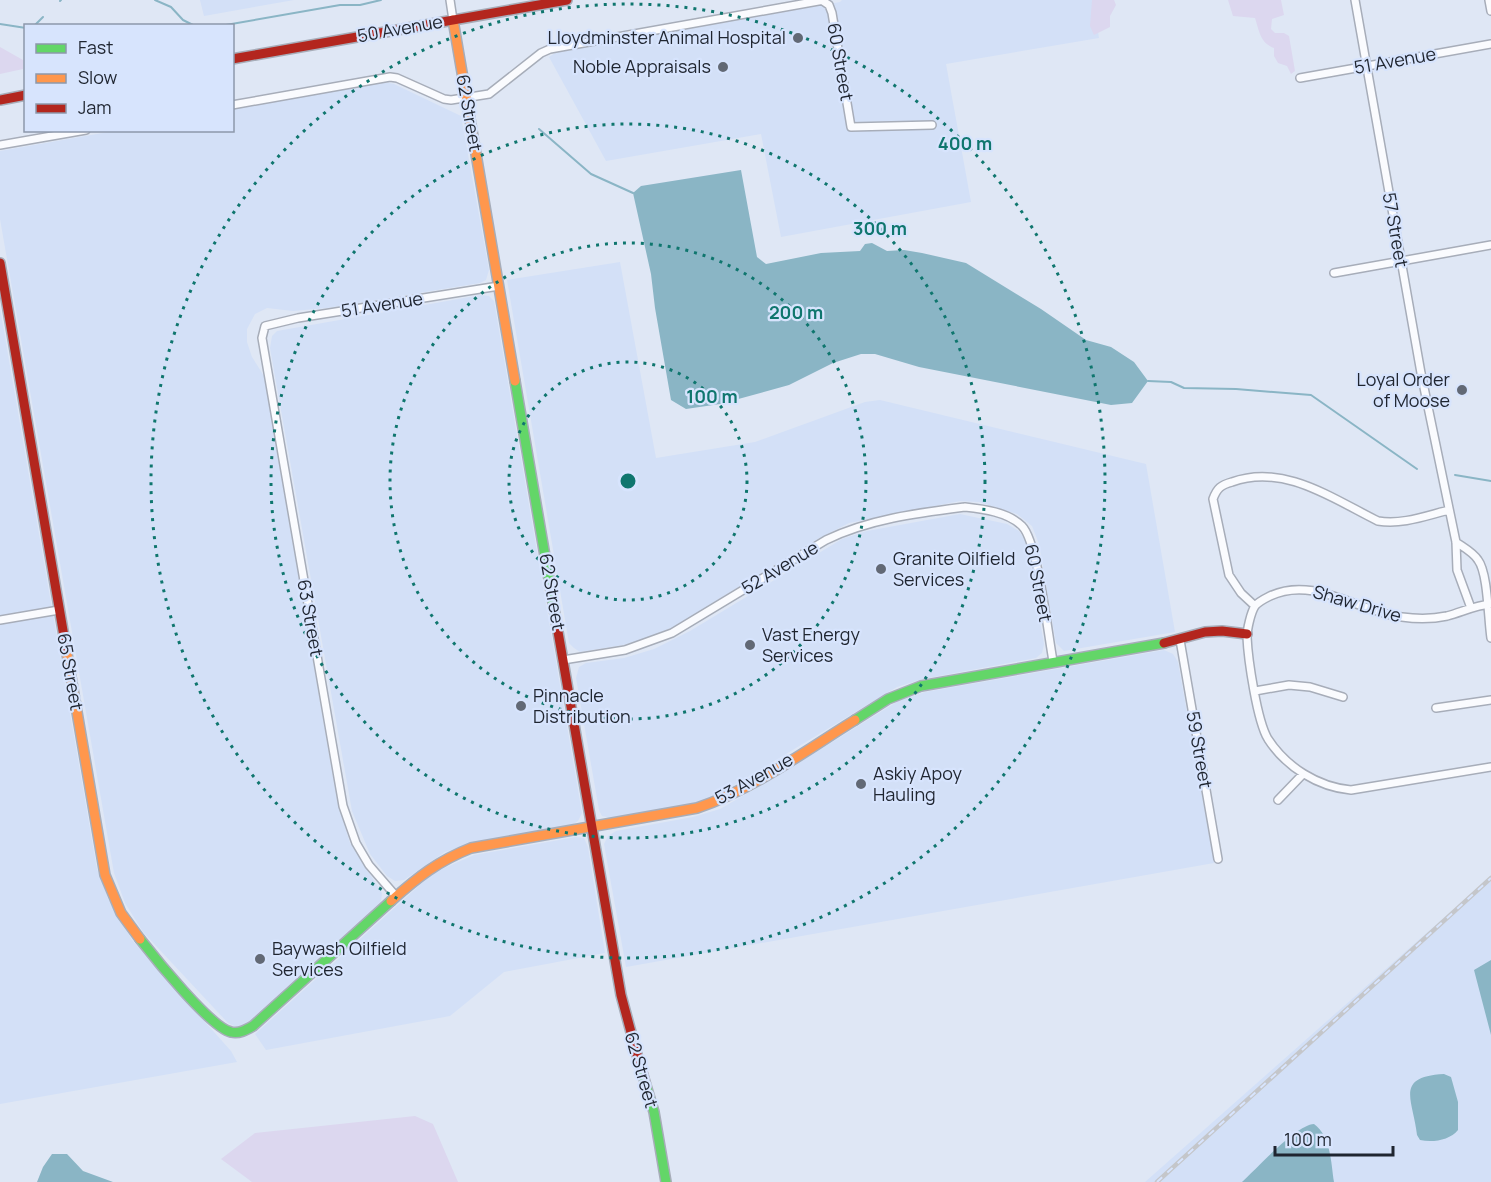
<svg xmlns="http://www.w3.org/2000/svg" width="1491" height="1182" font-family="Manrope,sans-serif">
<style>
.built{fill:#d3e0f7}
.green{fill:#dcd7ef}
.water{fill:#8ab5c5}
.lines{fill:none;stroke-linecap:round;stroke-linejoin:round}
.stream{stroke:#8ab5c5;stroke-width:2}
.street-casing{stroke:#a7adb9;stroke-width:10}
.fast-casing{stroke:#a7adb9;stroke-width:12}
.slow-casing{stroke:#a7adb9;stroke-width:12}
.jam-casing{stroke:#a7adb9;stroke-width:12}
.street{stroke:#fafbfe;stroke-width:7}
.fast{stroke:#63d668;stroke-width:9}
.slow{stroke:#ff974d;stroke-width:9}
.jam{stroke:#b3261e;stroke-width:9}
.rail-casing{stroke:#c4c6ca;stroke-width:4.5}
.rail{stroke:#d7e4fd;stroke-width:2;stroke-dasharray:7;stroke-linecap:butt}
.ring{fill:none;stroke:#0f766e;stroke-width:3;stroke-dasharray:3 6}
.poi-dot{fill:#626975;stroke:#d7e4fd;stroke-width:2}
.labels{text-anchor:middle;stroke-width:4.5;stroke-linejoin:round;paint-order:stroke}
.street-label{font-size:18px;fill:#1f2530;stroke:#d7e4fd}
.poi-label{font-size:18px;fill:#1f2530;stroke:#d7e4fd;text-anchor:start}
.centre{fill:#0f766e;stroke:#d7e4fd;stroke-width:3}
.ring-label{font-size:18px;text-anchor:middle;font-weight:bold;fill:#0f766e;stroke:#d7e4fd;stroke-width:4.5;stroke-linejoin:round;paint-order:stroke}
</style>
<rect width="100%" height="100%" fill="#dfe7f5"/>
<path class="built" d="M200 0H294L204 16Z
M842 0H1093L1099 38 946 64 971 202 781 237 761 134 606 161 549 57 555 53 840 2Z
M385 82 394 84 461 116 489 270 486 280 480 283 327 308 293 311 267 308 255 314 247 329V342L252 357 264 376 337 801 350 843 382 893 381 902 243 1027 238 1028 228 1023 143 932 125 903 114 873 0 219V151L114 131 232 130 233 109Z
M620 262 656 458 755 442 865 402 880 400 1146 464 1175 632 1064 651 1056 643 1039 544 1032 526 1017 514 979 502 960 501 849 523 810 543 675 626 648 638 623 645 580 652 574 648 569 643 507 280Z
M481 295 489 296 494 301 582 813 578 821 572 825 476 842 445 852 404 880 395 881 387 876 370 854 352 811 270 348 272 336 277 331Z
M0 308 97 869 108 898 132 940 231 1051 237 1062 0 1104Z
M960 514 1007 524 1019 531 1026 542 1044 644 1042 653 1036 658 923 679 897 687 718 795 701 802 611 818 602 816 599 810 576 678 579 667 586 663 624 658 654 649 690 631 842 539 867 531Z
M1164 650 1173 654 1178 662 1214 863 626 967 604 844 608 836 616 831 693 817 720 809 781 774 898 701 925 692Z
M576 837 584 838 588 847 605 953 504 972 450 1016 266 1050 255 1034 433 873 474 855Z
M1491 876V1182H1145Z"/>
<path class="green" d="M1092 0H1114L1116 5 1110 16V27L1094 35 1090 26Z
M1228 0H1281L1284 15 1272 19 1271 29 1275 33H1284L1289 36 1295 71 1291 74 1287 66 1278 63 1274 56V48C1260 43 1259 30 1255 18L1233 16Z
M0 47 23 60V69L0 74Z
M415 1116 433 1124 458 1182H252L221 1159 255 1133Z"/>
<path class="water" d="M741 170 757 257 766 264 821 253 860 251 865 244 872 243 887 251 904 250 922 253 966 263 1041 309 1086 340 1111 347 1134 362 1148 381 1132 403 1111 405 919 367 875 354H861L833 363 789 385 720 404 686 409 671 400 655 308 651 274 633 193 641 186Z
M1491 960V1035L1474 970Z
M1444 1074 1451 1077 1458 1102V1130C1450 1140 1433 1143 1420 1140L1417 1135C1413 1099 1394 1077 1444 1074Z
M1314 1124C1331 1136 1331 1163 1334 1182H1242C1257 1168 1296 1125 1314 1124Z
M52 1154H67L83 1171 113 1182H37L43 1167Z"/>
<g class="lines">
<path class="stream" d="M155 0 171 7 183 20 195 26
M60 1 61 0
M0 24 26 28
M34 26 43 17
M220 26 340 5H360L381 0
M539 129 591 174 633 193
M1148 381 1171 382 1184 388 1236 389 1311 395 1417 469
M1455 475 1491 481"/>
<g class="street-casing">
<path id="street" d="M450 0 453 20
M1355 0 1421 373 1456 542 1457 570 1471 608
M1489 0 1491 11
M823 1 829 5 832 13 851 127 932 125
M1300 78 1491 44
M232 105 390 77 397 78 444 99 451 100 489 94 541 53 550 49 824 0
M0 145 86 130
M1334 273 1491 245
M1456 542C1463 547 1473 552 1478 560 1488 573 1488 618 1491 638
M1491 604C1476 605 1462 612 1447 616 1433 619 1416 619 1402 617 1358 612 1314 575 1270 596 1266 598 1258 602 1255 606 1251 612 1247 629 1247 637 1248 659 1257 721 1268 739 1286 767 1318 787 1351 790L1491 767
M1255 606 1241 593 1229 575 1213 499C1217 488 1221 485 1232 482 1284 463 1333 499 1378 521 1402 525 1425 516 1449 510
M0 620 59 610
M1180 640 1218 859
M563 660 625 650 672 633 826 540C869 519 918 513 965 507 983 509 1008 512 1022 526 1038 542 1048 635 1053 661
M1255 691 1289 685 1310 687 1343 697
M1436 708 1491 700
M1278 800 1303 774
M395 895 369 865 356 843 343 806 262 338 265 326 298 318 499 286"/>
</g>
<g class="fast-casing">
<path id="fast" d="M515 381 557 626
M855 720 888 699 921 686 1164 643
M140 939C154 957 211 1028 231 1032 239 1034 246 1030 253 1026L391 901
M639 1062 654 1112 666 1182"/>
</g>
<g class="slow-casing">
<path id="slow" d="M453 20 515 381
M66 648 105 875 121 913 140 939
M391 901C418 877 438 861 471 848L697 808C754 789 805 751 855 720"/>
</g>
<g class="jam-casing">
<path id="jam" d="M232 59 567 0
M0 100 26 95
M0 263 66 648
M557 626 621 995 639 1062
M1164 643 1205 632 1222 631 1247 634"/>
</g>
<use href="#street" class="street"/>
<use href="#fast" class="fast"/>
<use href="#slow" class="slow"/>
<use href="#jam" class="jam"/>
<g class="rail-casing">
<path id="rail" d="M1157 1182 1491 878"/>
</g>
<use href="#rail" class="rail"/>
</g>
<g class="ring">
<circle cx="628" cy="481" r="119"/>
<circle cx="628" cy="481" r="238"/>
<circle cx="628" cy="481" r="357"/>
<circle cx="628" cy="481" r="477"/>
</g>
<g class="poi-dot">
<circle cx="798" cy="38" r="6"/>
<circle cx="723" cy="67" r="6"/>
<circle cx="1462" cy="390" r="6"/>
<circle cx="881" cy="569" r="6"/>
<circle cx="750" cy="645" r="6"/>
<circle cx="521" cy="706" r="6"/>
<circle cx="861" cy="784" r="6"/>
<circle cx="260" cy="959" r="6"/>
</g>
<g class="labels">
<g class="street-label">
<text transform="translate(400 29) rotate(-10)" y="6">50 Avenue</text>
<text transform="translate(1395 61) rotate(-10)" y="6">51 Avenue</text>
<text transform="translate(840 62) rotate(80)" y="6">60 Street</text>
<text transform="translate(469 113) rotate(80)" y="6">62 Street</text>
<text transform="translate(1395 230) rotate(80)" y="6">57 Street</text>
<text transform="translate(382 305) rotate(-9)" y="6">51 Avenue</text>
<text transform="translate(780 568) rotate(-31)" y="6">52 Avenue</text>
<text transform="translate(1038 583) rotate(79)" y="6">60 Street</text>
<text transform="translate(552 592) rotate(80)" y="6">62 Street</text>
<text transform="translate(1357 604) rotate(16)" y="6">Shaw Drive</text>
<text transform="translate(310 618) rotate(80)" y="6">63 Street</text>
<text transform="translate(70 672) rotate(80)" y="6">65 Street</text>
<text transform="translate(1199 750) rotate(80)" y="6">59 Street</text>
<text transform="translate(754 779) rotate(-29)" y="6">53 Avenue</text>
<text transform="translate(641 1070) rotate(74)" y="6">62 Street</text>
</g>
<g class="poi-label">
<text x="786" y="44" text-anchor="end">Lloydminster Animal Hospital</text>
<text x="711" y="73" text-anchor="end">Noble Appraisals</text>
<text x="1450" y="386" text-anchor="end">Loyal Order<tspan x="1450" dy="21">of Moose</tspan></text>
<text x="893" y="565">Granite Oilfield<tspan x="893" dy="21">Services</tspan></text>
<text x="762" y="641">Vast Energy<tspan x="762" dy="21">Services</tspan></text>
<text x="533" y="702">Pinnacle<tspan x="533" dy="21">Distribution</tspan></text>
<text x="873" y="780">Askiy Apoy<tspan x="873" dy="21">Hauling</tspan></text>
<text x="272" y="955">Baywash Oilfield<tspan x="272" dy="21">Services</tspan></text>
</g>
</g>
<circle cx="628" cy="481" r="9" class="centre"/>
<g class="ring-label">
<text x="965" y="150">400 m</text>
<text x="880" y="235">300 m</text>
<text x="796" y="319">200 m</text>
<text x="712" y="403">100 m</text>
</g>
<rect x="24" y="24" width="210" height="108" fill="#d7e4fd" stroke="#8d98ab" stroke-width="1.5"/>
<rect x="36" y="44" width="30" height="9" fill="#63d668" stroke="#8d98ab" stroke-width="1.5"/>
<text x="78" y="54" font-size="18" fill="#1f2530">Fast</text>
<rect x="36" y="74" width="30" height="9" fill="#ff974d" stroke="#8d98ab" stroke-width="1.5"/>
<text x="78" y="84" font-size="18" fill="#1f2530">Slow</text>
<rect x="36" y="104" width="30" height="9" fill="#b3261e" stroke="#8d98ab" stroke-width="1.5"/>
<text x="78" y="114" font-size="18" fill="#1f2530">Jam</text>
<path d="M1275 1146v9h118v-9" fill="none" stroke="#1f2530" stroke-width="3"/>
<text x="1284" y="1146" font-size="18" fill="#1f2530" stroke="#d7e4fd" stroke-width="4.5" paint-order="stroke">100 m</text>
</svg>
